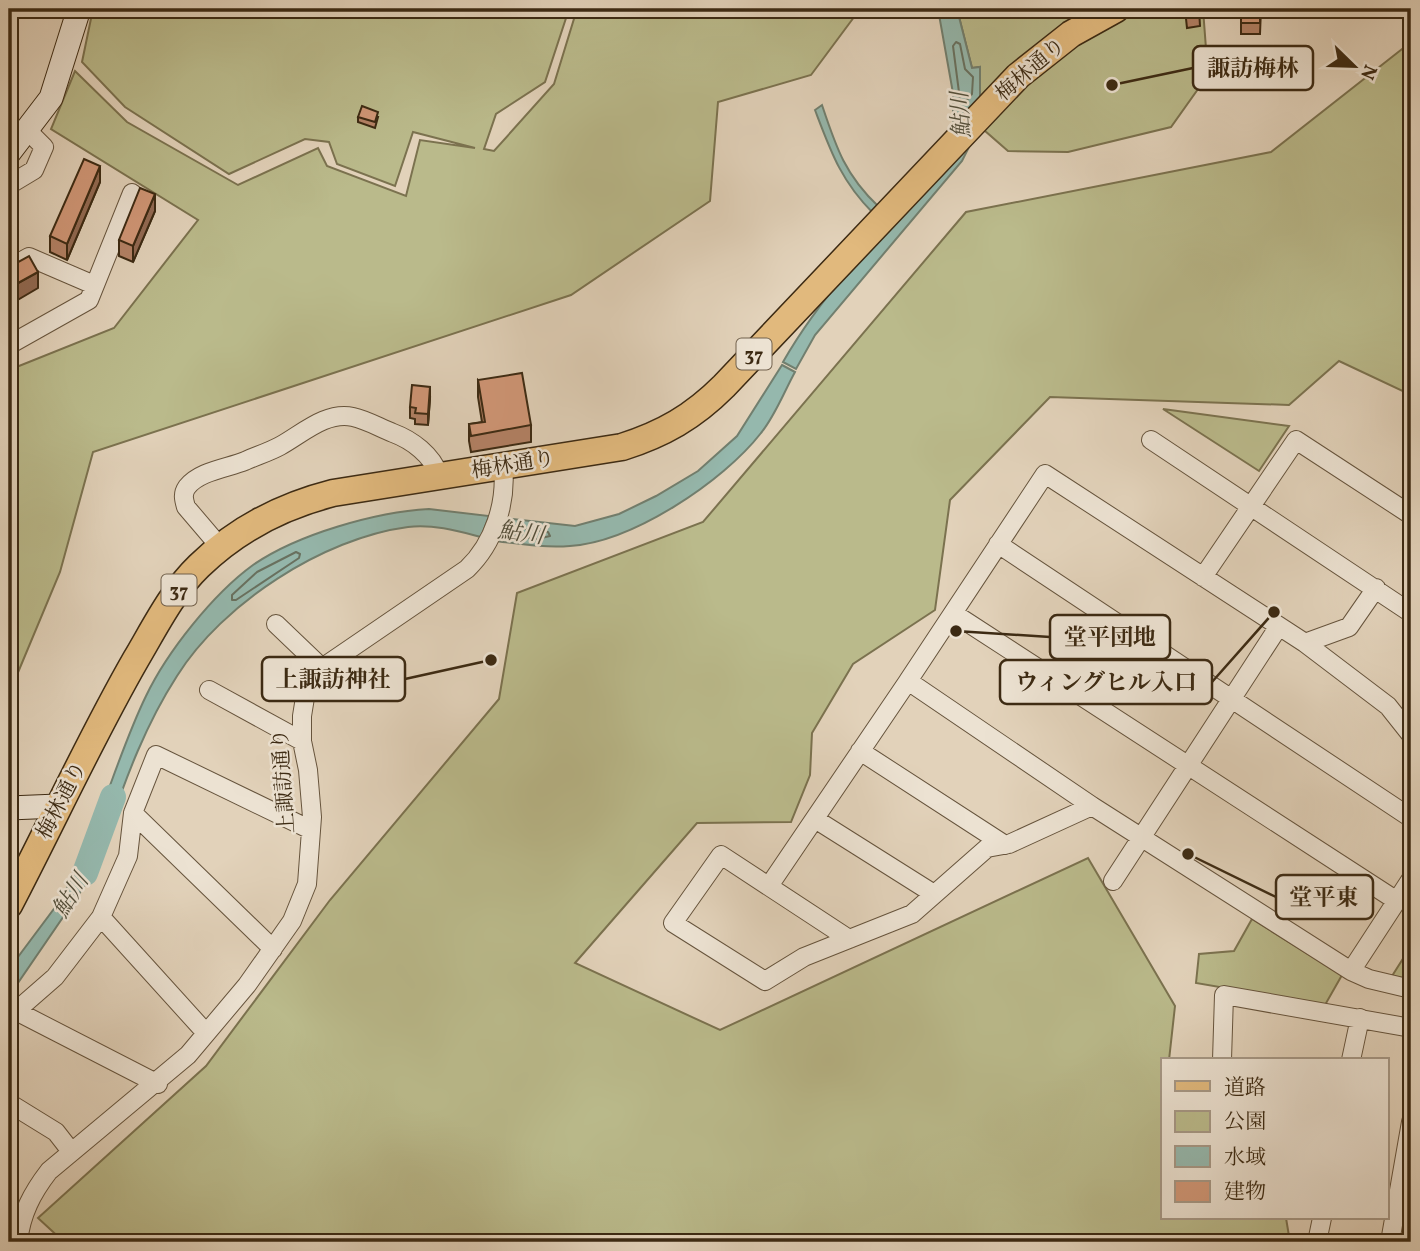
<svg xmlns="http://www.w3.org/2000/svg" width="1420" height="1251" font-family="Vollkorn,'Noto Serif JP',serif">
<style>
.green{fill:#baba8b;stroke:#7b724f;stroke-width:2}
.water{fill:#95b8ad;stroke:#717f6f;stroke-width:2}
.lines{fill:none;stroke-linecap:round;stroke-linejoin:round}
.shore{stroke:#687160;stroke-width:2}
.river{stroke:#95b8ad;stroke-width:26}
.street-casing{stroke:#66543d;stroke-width:20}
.secondary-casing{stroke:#3c2a13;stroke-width:25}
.primary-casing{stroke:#3c2a13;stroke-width:29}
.street{stroke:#ece2d2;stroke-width:18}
.secondary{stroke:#ece2d2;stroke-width:23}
.primary{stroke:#e1b97d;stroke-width:26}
.wall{fill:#b48266;stroke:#3c2a13;stroke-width:2}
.shaded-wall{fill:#926a53;stroke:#3c2a13;stroke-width:2}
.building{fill:#d19777;stroke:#3c2a13;stroke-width:2}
.labels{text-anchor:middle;stroke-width:5;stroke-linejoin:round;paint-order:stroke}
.shield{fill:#ece2d2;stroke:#71614c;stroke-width:2}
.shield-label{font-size:19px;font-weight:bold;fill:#3c2a13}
.street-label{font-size:21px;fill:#3c2a13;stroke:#ece2d2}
.water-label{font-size:23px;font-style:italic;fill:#524e3a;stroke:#ece2d2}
.leader{fill:none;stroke:#3c2a13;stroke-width:2.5}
.callout-dot{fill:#3c2a13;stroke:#ece2d2;stroke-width:2.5}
.callout{fill:#ece2d2;stroke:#3c2a13;stroke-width:2.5}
.callout-label{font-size:23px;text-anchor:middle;font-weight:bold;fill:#3c2a13}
</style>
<rect width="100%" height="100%" fill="#e2d2ba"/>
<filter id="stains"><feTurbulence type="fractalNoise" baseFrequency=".00286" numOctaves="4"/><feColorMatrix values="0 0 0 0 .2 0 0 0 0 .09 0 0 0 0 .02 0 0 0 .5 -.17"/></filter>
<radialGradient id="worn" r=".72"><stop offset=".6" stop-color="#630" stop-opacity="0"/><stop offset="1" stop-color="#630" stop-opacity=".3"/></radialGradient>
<path class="green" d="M93 9H569L545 82 496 114 484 149 494 151 554 84 577 9H860L811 75 718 102 710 201 571 295 93 452 60 572 9 694V370L114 328 198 220 51 129 75 71 127 122 238 185 318 148 327 166 406 196 420 140 475 148 413 132 395 186 337 164 329 142 305 139 229 174 125 107 82 62Z
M957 9H1094L995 82 980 97V67L972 68Z
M1136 9H1203L1208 75 1171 127 1068 152 1008 151 984 130C1025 77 1074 35 1136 9Z
M1411 42V395L1339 361 1289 405 1050 397 950 500 935 610 853 664 812 733 810 775 791 822 697 823 575 963 720 1030 1088 858 1175 1006 1169 1060H1163V1218H1286L1290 1242H64L38 1218 206 1066 330 900 499 699 517 593 703 522 966 212 1271 152Z
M1163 409 1289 426 1259 471Z
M1252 919 1342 975 1325 1005 1196 983 1199 954 1234 951Z
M1411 946V980L1392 976Z"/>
<path class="water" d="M938 9H957L972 68 980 67V97L953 126V93Z
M822 105C836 147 845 175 879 207L873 213C841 181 831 152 815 110Z
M977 131 962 161 815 335 796 369 783 362C832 276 911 204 977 131Z
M782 365 795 372C784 392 775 416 761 433 723 482 632 542 570 546 545 548 520 544 495 541L504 518 575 526 619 514 656 496 698 471 737 436Z
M429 509 489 516 481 537C458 531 433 524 408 527 323 538 222 604 177 676 146 724 126 777 108 831L93 830C111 786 125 739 146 696 167 652 213 594 253 565 298 534 376 512 429 509Z
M91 839H107L96 869 9 996V969L62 898Z"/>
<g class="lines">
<path class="shore" d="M956 42 960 44 965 69 973 77 972 94 964 103 960 100 953 46Z
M511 527 548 532 550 536 537 539 509 536 506 532Z
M296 552 300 554 299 558 236 600H232V595L257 572Z"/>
<path class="river" d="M85 873 113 797"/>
<g class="street-casing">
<path id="street" d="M9 185 34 170 44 147 28 131
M9 268 29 257 94 285
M9 345 89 300 132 193
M1151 440 1411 613
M998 544 1411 818
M221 548 186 507C184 500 182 494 187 487 199 471 228 468 245 461 256 456 269 452 280 446 302 434 326 411 353 417 367 420 380 428 393 433 412 440 432 455 439 475
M1203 577 1296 440 1411 515
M953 613 1397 901
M276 624 322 668
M1305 643 1349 627 1376 588
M209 690 302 741
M1411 735 1388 706 1305 643 1045 474 908 681 1092 806 1351 971 1411 879
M860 751 1005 845
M133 813 128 856 101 917 206 1033
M815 819 934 894
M1113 881 1279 626
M769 886 908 681
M101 917 55 977 16 1011 158 1084
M849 939 721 855 673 923 765 981 804 957 912 914 987 848 1009 844 1092 806
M273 949 133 813 156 755 311 830
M1351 971 1369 979 1411 989
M1222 1060 1224 995 1411 1028
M1351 1060 1360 1018
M9 1103 56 1132 70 1150
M18 1242C21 1214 32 1193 49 1171L188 1055 247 985 292 921 307 884 312 817 308 770 302 741V716L307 685 322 668 467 569C494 543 507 503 503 466
M1317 1242 1322 1218
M1390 1242 1411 1122"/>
</g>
<g class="secondary-casing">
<path id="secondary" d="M9 153 51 98 79 9
M9 808 58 806"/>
</g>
<g class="primary-casing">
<path id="primary" d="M9 905C52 823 90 739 136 659 155 627 172 592 199 566 237 529 282 506 333 493L622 447C663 434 693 417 724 386L1018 76 1071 34 1116 9"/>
</g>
<use href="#street" class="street"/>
<use href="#secondary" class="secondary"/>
<use href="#primary" class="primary"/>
</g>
<path class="wall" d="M1185 9H1199L1200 26 1187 28Z
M1241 9H1261L1260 34H1241Z
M358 117H378L375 128 358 122Z
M100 182 67 260 50 252V236Z
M155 211 133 262 119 256V240Z
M478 380 531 425V442L471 452 469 441V424L482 422 478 397Z
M430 398 428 425 415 424V419L410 418V407Z"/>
<path class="shaded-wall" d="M1337 9H1352L1337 12Z
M100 166V182L67 260V244Z
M155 194V211L133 262V246Z
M13 206V223L9 225V209Z
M38 272V288L9 305V288Z
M430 387V398L428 425V414Z"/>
<path class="building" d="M1186 9H1199L1200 15 1187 17Z
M1241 9H1260V23H1241Z
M362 106 378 112 375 122 358 117Z
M84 159 100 166 67 244 50 236Z
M140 188 155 194 133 246 119 240Z
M9 200 13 206 9 209Z
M29 256 38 272 9 288V267Z
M522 373 531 425 471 436 469 424 485 422 478 380Z
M412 385 430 387 428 414 415 413 416 408 410 407Z"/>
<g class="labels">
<g class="shield">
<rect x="736.5" y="338.5" width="35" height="31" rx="5"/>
<rect x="161.5" y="574.5" width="35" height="31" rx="5"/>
</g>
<g class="shield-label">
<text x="754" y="361">37</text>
<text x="179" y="597">37</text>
</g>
<g class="street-label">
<text transform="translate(1030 69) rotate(-41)" y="7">梅林通り</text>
<text transform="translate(513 464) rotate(-9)" y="7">梅林通り</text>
<text transform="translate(283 781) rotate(-94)" y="7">上諏訪通り</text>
<text transform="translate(61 800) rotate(-63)" y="7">梅林通り</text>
</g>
<g class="water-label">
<text transform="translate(960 115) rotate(-93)" y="8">鮎川</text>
<text transform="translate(521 532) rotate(8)" y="8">鮎川</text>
<text transform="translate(70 895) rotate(-58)" y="8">鮎川</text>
</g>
</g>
<path class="leader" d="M1112 85L1193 68M956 631L1050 637M491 660L405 679M1274 612L1212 682M1188 854L1276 897"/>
<g class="callout-dot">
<circle cx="1112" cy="85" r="7"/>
<circle cx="956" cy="631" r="7"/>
<circle cx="491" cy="660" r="7"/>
<circle cx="1274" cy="612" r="7"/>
<circle cx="1188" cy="854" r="7"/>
</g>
<g class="callout">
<rect x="1193" y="46" width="120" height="44" rx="7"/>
<rect x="1050" y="615" width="120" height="44" rx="7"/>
<rect x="262" y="657" width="143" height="44" rx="7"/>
<rect x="1000" y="660" width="212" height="44" rx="7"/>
<rect x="1276" y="875" width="97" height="44" rx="7"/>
</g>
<g class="callout-label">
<text x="1253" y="76">諏訪梅林</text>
<text x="1110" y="645">堂平団地</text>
<text x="333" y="687">上諏訪神社</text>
<text x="1106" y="690">ウィングヒル入口</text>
<text x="1324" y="905">堂平東</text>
</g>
<rect width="1420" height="1251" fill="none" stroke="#e2d2ba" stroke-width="35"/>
<rect x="10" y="10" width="1399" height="1230" fill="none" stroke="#3c2a13" stroke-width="3.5"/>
<rect x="18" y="18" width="1385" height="1216" fill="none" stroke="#3c2a13" stroke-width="2"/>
<rect x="1161" y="1058" width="228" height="161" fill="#ece2d2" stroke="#a69886" stroke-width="2"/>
<rect x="1175" y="1081" width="35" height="10" fill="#e1b97d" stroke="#a69886" stroke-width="2"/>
<text x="1224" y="1094" font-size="21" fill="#3c2a13">道路</text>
<rect x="1175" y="1111" width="35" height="21" fill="#baba8b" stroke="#a69886" stroke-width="2"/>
<text x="1224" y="1128" font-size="21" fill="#3c2a13">公園</text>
<rect x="1175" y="1146" width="35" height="21" fill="#95b8ad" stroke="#a69886" stroke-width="2"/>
<text x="1224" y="1164" font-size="21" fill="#3c2a13">水域</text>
<rect x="1175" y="1181" width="35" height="21" fill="#d19777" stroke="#a69886" stroke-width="2"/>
<text x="1224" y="1198" font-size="21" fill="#3c2a13">建物</text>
<g transform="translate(1354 66) rotate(113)" stroke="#ece2d2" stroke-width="5" paint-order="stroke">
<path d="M0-5L12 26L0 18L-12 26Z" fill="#3c2a13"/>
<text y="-10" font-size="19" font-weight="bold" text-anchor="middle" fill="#3c2a13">N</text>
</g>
<rect width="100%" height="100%" filter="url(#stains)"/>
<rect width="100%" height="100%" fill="url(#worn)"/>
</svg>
